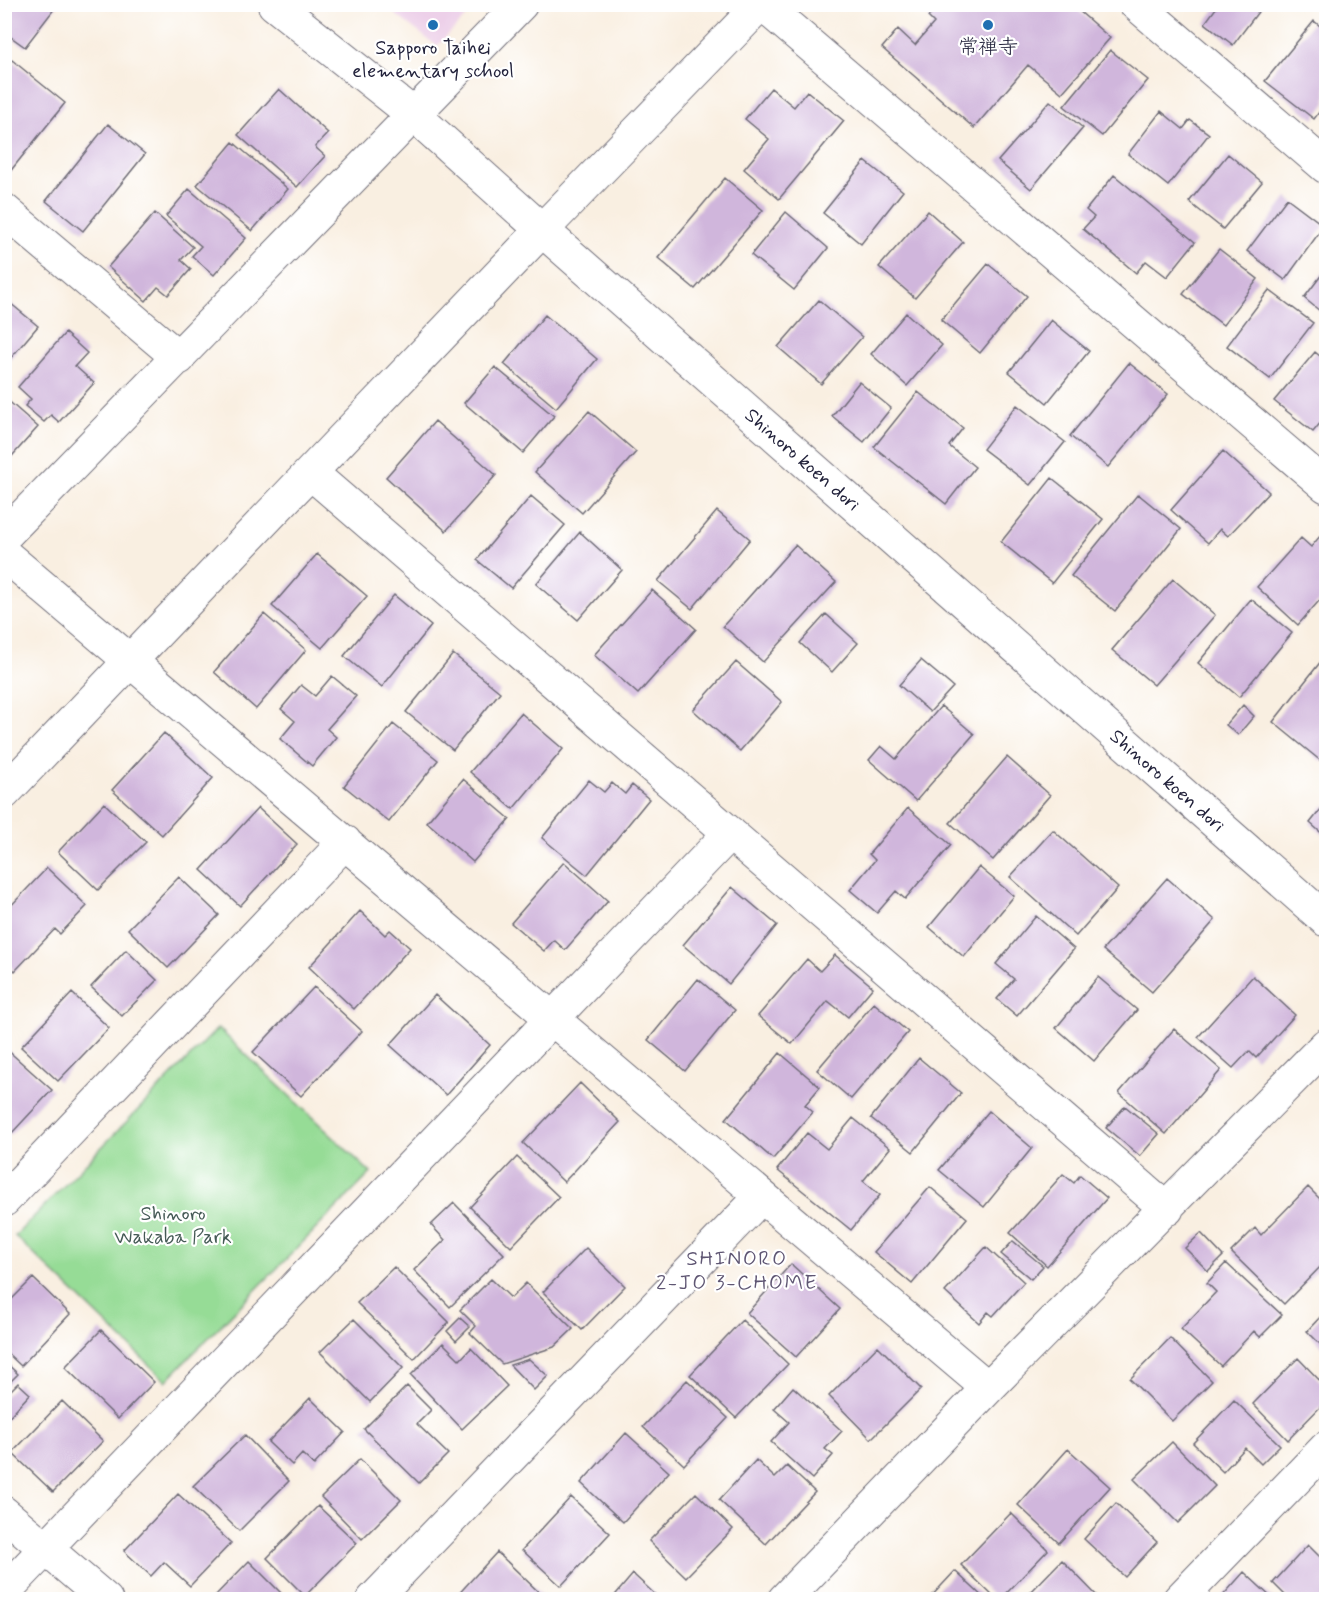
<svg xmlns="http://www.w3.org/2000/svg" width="1331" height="1604" font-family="Mynerve,'Klee One',sans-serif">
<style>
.built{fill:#edd0e9}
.green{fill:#96dc96;stroke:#5c7f68;stroke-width:1.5}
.building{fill:#d0b6dc}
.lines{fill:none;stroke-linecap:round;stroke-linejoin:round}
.street-casing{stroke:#6d6a75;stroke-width:35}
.secondary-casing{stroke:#6d6a75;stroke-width:35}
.street{stroke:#fff;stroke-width:33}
.secondary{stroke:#fff;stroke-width:33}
.poi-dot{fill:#1f6fb2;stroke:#fff;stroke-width:2}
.labels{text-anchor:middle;stroke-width:4.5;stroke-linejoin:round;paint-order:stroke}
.poi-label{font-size:20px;fill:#22223b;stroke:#fff}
.street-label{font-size:20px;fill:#22223b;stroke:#fff}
.park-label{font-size:20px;fill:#455a56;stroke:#fff}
.neighbourhood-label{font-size:21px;letter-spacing:1.5px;fill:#5f5673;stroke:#fff}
</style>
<rect width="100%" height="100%" fill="#fff"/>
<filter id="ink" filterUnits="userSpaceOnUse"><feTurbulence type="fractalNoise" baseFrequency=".0167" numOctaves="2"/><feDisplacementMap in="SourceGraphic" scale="12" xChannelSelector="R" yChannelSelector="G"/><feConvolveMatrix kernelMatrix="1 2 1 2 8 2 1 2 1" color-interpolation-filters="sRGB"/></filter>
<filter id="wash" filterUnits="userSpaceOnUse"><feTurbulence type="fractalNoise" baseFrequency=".008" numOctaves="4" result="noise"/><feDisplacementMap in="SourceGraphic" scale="24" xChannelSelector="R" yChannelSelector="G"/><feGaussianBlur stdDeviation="1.35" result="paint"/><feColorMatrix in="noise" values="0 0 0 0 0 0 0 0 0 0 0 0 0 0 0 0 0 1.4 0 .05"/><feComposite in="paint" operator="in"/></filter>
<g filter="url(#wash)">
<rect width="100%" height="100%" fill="#f9efe1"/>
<path class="built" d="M383 5H477L437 46Z"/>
<path class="green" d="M218 1028 371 1173 166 1381 15 1236Z"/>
<g id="blocks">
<path class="building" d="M4 4H58L25 47 4 32Z
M939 4H1071L1110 38 1062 93 1028 65 974 128 882 48 898 29 915 45 934 23 928 17Z
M1219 4H1264L1233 45 1205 23Z
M1314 21 1326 31V103L1314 119 1265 81Z
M1110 50 1148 80 1102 136 1064 106Z
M12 60 65 103 4 179V69Z
M771 88 794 107 807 91 844 121 779 199 744 169 769 139 745 119Z
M279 89 328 133 315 147 325 156 297 187 238 135Z
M1050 101 1083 128 1031 189 998 161Z
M1161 111 1183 129 1190 120 1209 134 1168 186 1128 154Z
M108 124 145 154 83 231 46 201Z
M233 142 288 189 252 231 197 185Z
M1228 154 1262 182 1223 229 1189 202Z
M865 161 903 191 861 244 823 213Z
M1114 175 1195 242 1167 277 1146 261 1136 273 1083 229 1094 217 1086 210Z
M725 178 763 210 695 289 658 258Z
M189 189 246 238 214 275 192 256 201 246 166 216Z
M1287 198 1324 226 1285 280 1247 251Z
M928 211 963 242 915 298 879 267Z
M786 212 828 248 794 290 751 255Z
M155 213 193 247 181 260 191 269 168 295 158 287 146 301 108 267Z
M1219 249 1258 279 1223 325 1183 294Z
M988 264 1027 296 980 353 941 320Z
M1326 269V316L1304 298Z
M1269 290 1313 323 1270 379 1227 346Z
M4 298 38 326 4 366Z
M819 300 862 337 821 384 778 347Z
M906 313 942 345 907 386 871 354Z
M545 315 597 359 556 408 504 364Z
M1051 320 1089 351 1047 403 1009 372Z
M65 333 87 353 75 366 94 383 59 422 51 415 44 422 25 406 31 399 18 387Z
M1315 352 1326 361V416L1313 432 1274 401Z
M1129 363 1168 394 1108 467 1070 436Z
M495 367 554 416 523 453 464 403Z
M859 382 891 408 864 442 832 416Z
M918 392 963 428 949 446 975 467 946 504 874 447Z
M4 397 38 427 4 465Z
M1017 405 1065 442 1030 485 983 449Z
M589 411 636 452 582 513 535 472Z
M435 421 496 475 446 531 386 477Z
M1223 451 1269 492 1228 536 1220 529 1208 543 1171 510Z
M1052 478 1103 519 1052 583 1001 542Z
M1138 494 1181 529 1115 611 1071 576Z
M531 496 565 525 511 588 477 560Z
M717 511 750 539 692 609 658 581Z
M1326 529V593L1298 625 1257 587 1301 538 1311 547Z
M580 532 622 570 578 620 536 584Z
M795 545 836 582 763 662 723 626Z
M317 554 367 596 322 648 272 606Z
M1173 579 1215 615 1154 685 1112 650Z
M652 590 696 629 638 694 594 655Z
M394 595 431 626 382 687 344 656Z
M1251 599 1292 633 1239 697 1198 663Z
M264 614 306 650 256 709 214 672Z
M826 614 858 643 832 672 800 643Z
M453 654 500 692 453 750 406 712Z
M1326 655V757L1322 762 1273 722Z
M921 660 953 687 930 712 899 685Z
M736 662 782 702 740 751 693 710Z
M332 676 356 696 327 729 336 737 312 766 280 739 295 721 281 709 301 685 315 696Z
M1243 705 1254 716 1238 735 1226 725Z
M941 706 974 734 916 801 869 760 881 746 896 759Z
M521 713 563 749 513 809 470 772Z
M393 724 438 760 389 822 344 786Z
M164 733 213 778 162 835 112 790Z
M1007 757 1050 795 993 860 950 823Z
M463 779 510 819 473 862 427 822Z
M589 780 604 792 612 783 625 794 632 785 649 799 587 875 542 838Z
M104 803 146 842 98 890 58 852Z
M1326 803V837L1310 823Z
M258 808 297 844 240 906 201 870Z
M908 808 951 845 905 899 896 891 877 913 850 890 875 860 869 854Z
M1053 830 1118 888 1076 936 1010 877Z
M564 862 608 901 565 950 554 940 544 951 511 923Z
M979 867 1014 896 964 957 929 927Z
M47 868 87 906 60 934 55 929 15 971 4 960V913Z
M179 877 219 915 168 968 128 929Z
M1167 878 1215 920 1152 992 1103 950Z
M732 887 777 925 729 984 683 945Z
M360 911 385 935 390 930 410 948 354 1009 309 967Z
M1036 916 1074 949 1017 1016 997 999 1014 979 996 964Z
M126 950 157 980 122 1016 91 987Z
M835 955 873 987 848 1017 828 1001 792 1044 758 1016 807 959 820 971Z
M1253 976 1295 1015 1256 1058 1249 1051 1233 1068 1198 1037Z
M1098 977 1137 1010 1094 1061 1056 1028Z
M698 979 735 1010 685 1071 648 1040Z
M314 987 362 1031 301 1096 253 1052Z
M72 993 109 1028 58 1081 21 1047Z
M435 995 490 1045 446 1095 390 1045Z
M874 1003 908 1032 851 1099 817 1070Z
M1174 1029 1221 1070 1166 1134 1119 1093Z
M4 1047 52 1090 10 1135 4 1130Z
M780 1053 820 1087 805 1105 813 1112 773 1159 726 1119Z
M919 1058 961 1093 913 1152 871 1118Z
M580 1083 620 1122 564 1182 523 1143Z
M1125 1106 1159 1134 1140 1156 1106 1128Z
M989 1111 1032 1148 984 1207 939 1170Z
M853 1118 890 1148 863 1181 880 1195 851 1230 777 1170 807 1133 827 1149Z
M517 1157 559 1197 511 1247 470 1207Z
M1063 1174 1074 1183 1080 1175 1107 1198 1047 1266 1010 1233Z
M930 1187 967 1218 912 1284 874 1252Z
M1308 1187 1326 1205V1261L1284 1304 1231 1252 1255 1228 1261 1235Z
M454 1203 504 1254 450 1307 414 1270 445 1240 431 1225Z
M1201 1233 1223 1256 1208 1271 1185 1248Z
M1013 1241 1043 1266 1031 1279 1001 1254Z
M986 1247 1024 1282 993 1316 988 1312 979 1323 945 1292Z
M586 1248 625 1286 582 1330 543 1292Z
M1226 1263 1282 1315 1260 1337 1254 1331 1221 1366 1181 1329 1216 1292 1207 1283Z
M791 1264 840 1309 796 1357 747 1313Z
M394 1267 449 1322 414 1359 357 1303Z
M33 1278 70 1314 21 1366 4 1350V1307Z
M491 1279 511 1298 526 1283 573 1329 554 1347 502 1364 470 1333 476 1326 460 1310Z
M1326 1311V1350L1307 1331Z
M460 1318 470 1327 456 1341 447 1331Z
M354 1319 403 1368 370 1402 320 1352Z
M742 1320 788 1364 736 1418 690 1375Z
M101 1330 154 1382 118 1419 65 1367Z
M1170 1338 1212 1381 1172 1421 1130 1379Z
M443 1343 460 1360 471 1348 507 1386 462 1429 411 1375Z
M878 1346 921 1389 871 1439 829 1396Z
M1298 1358 1326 1387V1401L1288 1440 1253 1404Z
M529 1359 548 1376 534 1390 510 1365Z
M4 1361 18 1374 4 1388Z
M687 1380 728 1418 684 1465 643 1427Z
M18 1383 30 1394 4 1422V1397Z
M407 1386 431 1410 417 1424 448 1454 419 1483 364 1429Z
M793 1387 842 1431 825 1449 833 1455 812 1479 771 1442 789 1422 774 1409Z
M310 1398 345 1432 314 1465 302 1454 292 1465 268 1442Z
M1234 1400 1280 1445 1261 1464 1245 1448 1223 1472 1193 1443Z
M62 1401 103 1441 53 1492 12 1453Z
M626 1433 669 1472 623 1522 581 1483Z
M245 1435 289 1481 239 1531 193 1486Z
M1172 1442 1215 1486 1178 1523 1134 1479Z
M1068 1449 1110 1487 1059 1543 1018 1505Z
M360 1459 401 1500 362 1539 321 1497Z
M756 1460 775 1478 787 1466 815 1492 766 1544 719 1500Z
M696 1493 733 1529 686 1577 649 1541Z
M178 1494 231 1543 190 1586 164 1562 151 1576 124 1551Z
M571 1497 610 1533 561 1586 522 1550Z
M1116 1503 1157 1542 1125 1577 1084 1539Z
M318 1506 357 1543 305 1596 267 1558Z
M1011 1513 1048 1550 1000 1600H997L961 1565Z
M1308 1545 1326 1563V1600H1290L1273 1583Z
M497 1552 547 1600H453Z
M1062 1560 1101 1600H1029L1026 1597Z
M249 1561 288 1600H211Z
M955 1571 986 1600H928Z
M1244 1572 1274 1600H1219Z
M633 1574 661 1600H611Z"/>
</g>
</g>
<g filter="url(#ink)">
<use href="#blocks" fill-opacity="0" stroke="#6d6a75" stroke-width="1.5"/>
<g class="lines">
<g class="street-casing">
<path id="street" d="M762 4 1326 486
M1136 4 1326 167
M4 210 179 358
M311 473 1167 1209
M4 536 521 4
M4 554 988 1388
M4 793 542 230 761 4
M4 1200 345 842
M4 1513 106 1600
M4 1592 730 833
M373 1600 761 1197
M784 1600 988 1388 1326 1045
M1179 1600 1326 1448"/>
</g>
<g class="secondary-casing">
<path id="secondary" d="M274 4 414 115 542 230 1326 920"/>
</g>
<use href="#street" class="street"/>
<use href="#secondary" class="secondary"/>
</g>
</g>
<g class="poi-dot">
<circle cx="433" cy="25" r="6"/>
<circle cx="988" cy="25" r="6"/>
</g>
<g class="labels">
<g class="poi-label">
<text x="988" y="53">常禅寺</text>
<text x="433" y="54">Sapporo Taihei<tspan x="433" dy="23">elementary school</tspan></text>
</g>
<g class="street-label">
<text transform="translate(803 459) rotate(41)" y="7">Shinoro koen dori</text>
<text transform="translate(1168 780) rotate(41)" y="7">Shinoro koen dori</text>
</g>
<g class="park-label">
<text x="173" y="1220">Shinoro<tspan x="173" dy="23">Wakaba Park</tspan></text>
</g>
<g class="neighbourhood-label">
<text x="737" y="1265">SHINORO<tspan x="737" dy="24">2-JO 3-CHOME</tspan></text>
</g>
</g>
<rect width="1331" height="1604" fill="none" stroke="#fff" stroke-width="24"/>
</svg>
